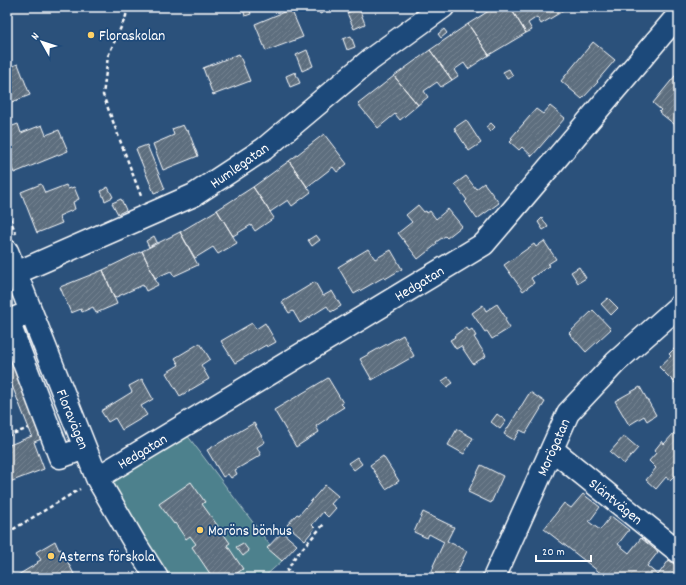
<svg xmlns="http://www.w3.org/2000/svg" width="686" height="585" font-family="Dekko,sans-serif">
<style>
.green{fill:#4e818d;stroke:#a6c0c6}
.building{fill:url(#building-hatch);stroke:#fff}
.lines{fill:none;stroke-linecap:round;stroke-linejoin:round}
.minor-casing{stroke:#fff;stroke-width:25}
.path{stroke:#fff;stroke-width:2.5;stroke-dasharray:4 3;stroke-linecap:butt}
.minor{stroke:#1f4a7a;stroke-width:22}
.poi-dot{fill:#ffd166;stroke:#1f4a7a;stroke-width:1.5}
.labels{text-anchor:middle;stroke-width:3.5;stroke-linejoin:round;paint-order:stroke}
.poi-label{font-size:15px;fill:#fff;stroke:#1f4a7a;text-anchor:start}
.street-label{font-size:15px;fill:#fff;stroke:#1f4a7a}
</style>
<defs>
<pattern id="building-hatch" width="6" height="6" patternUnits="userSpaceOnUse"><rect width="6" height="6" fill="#5d6e7e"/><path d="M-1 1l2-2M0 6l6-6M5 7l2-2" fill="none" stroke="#758491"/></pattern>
</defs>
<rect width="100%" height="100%" fill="#2b517b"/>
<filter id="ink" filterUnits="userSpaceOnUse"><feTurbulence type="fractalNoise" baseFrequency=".025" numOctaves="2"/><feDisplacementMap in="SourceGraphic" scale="8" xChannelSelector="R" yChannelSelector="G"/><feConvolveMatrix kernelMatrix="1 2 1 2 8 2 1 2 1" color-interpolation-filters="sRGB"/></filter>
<g filter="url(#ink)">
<path class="green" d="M181 427 282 561 263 578H159L97 478Z"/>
<path class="building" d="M249 7 251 14 245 16 243 9Z
M317 7H331L332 9 320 14Z
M475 7H486L478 12Z
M495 7H510L526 33 489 55 468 24Z
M510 7H561L563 11 541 24 537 17 528 23 532 30 526 33Z
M359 8 365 24 354 29 347 13Z
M291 9 303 37 266 51 255 24Z
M468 24 489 55 468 69 464 63 454 70 458 76 452 80 430 50Z
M444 29 447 33 441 38 438 34Z
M351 36 355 47 347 50 343 39Z
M593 42 615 60 597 81 598 82 582 99 561 81Z
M307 50 313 66 302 71 296 55Z
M430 50 452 80 441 87 437 82 424 91 428 97 418 105 394 76Z
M239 54 250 81 213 95 203 68Z
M18 64 30 95 7 104V68Z
M509 69 513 76 507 79 503 72Z
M679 71V128L659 112 661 110 653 103Z
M295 72 300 83 290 87 286 76Z
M394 76 418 105 400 120 395 114 378 128 358 104Z
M550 106 565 118 532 156 522 147 519 150 510 142 513 139 511 138 536 109 543 114Z
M466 120 481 143 469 151 454 128Z
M491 123 495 127 490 132 486 127Z
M18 124 21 133 42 125 46 135 59 130 68 151 14 173 7 156V128Z
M183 125 186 131 188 130 198 156 163 170 153 144 174 135 172 129Z
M324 134 347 164 337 172 333 167 307 187 289 161Z
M147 145 165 189 154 193 136 149Z
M289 161 311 192 292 206 288 200 270 212 253 187Z
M466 176 476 189 484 183 499 203 477 219 465 202 467 200 455 184Z
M41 184 45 193 66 185 68 189 74 187 79 199 73 202 75 209 59 216 62 223 37 233 21 192Z
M108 187 113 197 105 201 101 191Z
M253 187 274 218 255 231 251 225 233 236 217 210Z
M121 199 126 210 118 214 112 203Z
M418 205 424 212 426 211 427 213 430 211 436 219 448 209 462 226 447 238 445 236 436 242 437 244 418 259 398 233 412 222 406 215Z
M217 210 237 243 218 254 213 247 195 258 180 232Z
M542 218 548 227 543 230 538 222Z
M180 232 198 265 174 276 171 271 155 278 142 251Z
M316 235 320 240 312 246 308 240Z
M154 236 157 242 149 247 146 241Z
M544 241 556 259 548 264 549 266 531 278 534 283 523 291 504 265 534 244 536 247Z
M368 249 375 259 391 250 402 269 385 279 384 277 354 294 338 267Z
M142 251 158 285 146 291 143 285 114 298 103 270Z
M579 267 586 278 578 283 571 272Z
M103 270 117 304 96 313 93 307 82 312 81 309 71 313 60 287Z
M315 282 323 296 332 291 341 306 331 312 327 306 300 323 293 311 289 313 282 302Z
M608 298 618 308 611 315 601 304Z
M497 304 506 318 505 320 510 328 492 339 487 331 485 332 472 313 483 305 486 311Z
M593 310 611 329 586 352 569 333Z
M252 323 256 329 265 323 276 342 267 347 266 345 235 363 221 341Z
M466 327 469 331 472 329 476 336 474 337 486 356 473 364 461 346 456 349 450 340 455 337 454 336Z
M403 335 414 356 372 380 360 359Z
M200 343 210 359 201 365 209 379 180 396 166 373 179 365 175 358Z
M676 347 678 349 679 348V387L659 367 671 356 669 354Z
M15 349 49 436 34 442 44 469 7 483V446L32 436 7 373V352Z
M448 377 453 383 447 387 442 381Z
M328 378 343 403 341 404 344 407 328 417V418L316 426 319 432 296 447 274 410Z
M142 379 153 399 141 406 147 415 122 430 115 418 108 422 101 411 132 392 129 386Z
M640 387 656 415 647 421 644 416 629 425 615 401Z
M530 392 545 402 526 433 520 430 514 440 504 434Z
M497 414 506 421 500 429 491 422Z
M254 423 265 442 257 447 261 455 235 470 237 474 231 478 228 474 223 477 207 450Z
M457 429 473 438 464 454 448 445Z
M674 433 679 437V471L670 480 666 477 656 489 646 480 656 468 649 461 656 453 654 451 662 441 664 444Z
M624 436 638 448 624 464 610 452Z
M383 456 399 481 386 489 370 465Z
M357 457 362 464 354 470 348 463Z
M481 465 503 476 491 503 468 492Z
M191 482 205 502 202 504 230 543 227 545 243 569 230 578H213L192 547 196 544 190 536 186 539 175 523 174 524 159 504Z
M325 485 338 496 331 504 336 508 328 517 323 512 312 525 315 528 305 540 287 525 297 514 299 515Z
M583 494 600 507 589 522 600 530 611 516 629 530 618 544 629 553 641 538 658 552 647 566 658 575 669 560 679 568V578H607L544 529 564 503 571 508Z
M423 512 454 527 447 541 467 551 454 578H438L433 576 432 571 434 566H433L444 542 429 534 427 538 414 532Z
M282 532 297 545 282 561 267 548Z
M55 541 59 550 61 549 76 578H13L38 563 37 562 41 560 36 552Z
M243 543 249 551 243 556 236 547Z"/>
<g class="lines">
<g class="minor-casing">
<path id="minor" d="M7 251 97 478 136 545 157 578
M7 276 16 273 194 195 264 149 370 60 443 7
M31 312 8 321 60 457 85 448
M553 450 679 552
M97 478 484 244 679 14
M494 578 568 413 616 362 679 306"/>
</g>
<path class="path" d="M127 7 126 16 108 56 103 95 141 196
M7 211 16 234
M7 436 29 428
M7 533 80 489
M283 578 295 557 324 524"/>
<use href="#minor" class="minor"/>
</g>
</g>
<g class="poi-dot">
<circle cx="91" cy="35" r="4"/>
<circle cx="200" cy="530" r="4"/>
<circle cx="51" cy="556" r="4"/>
</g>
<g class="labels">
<g class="poi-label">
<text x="99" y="40">Floraskolan</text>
<text x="208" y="535">Moröns bönhus</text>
<text x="59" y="561">Asterns förskola</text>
</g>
<g class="street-label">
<text transform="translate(239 165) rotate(-35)" y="5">Humlegatan</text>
<text transform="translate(419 283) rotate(-31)" y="5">Hedgatan</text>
<text transform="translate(73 419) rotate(68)" y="5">Floravägen</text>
<text transform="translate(553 447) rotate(-66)" y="5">Morögatan</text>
<text transform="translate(142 451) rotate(-31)" y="5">Hedgatan</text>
<text transform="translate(616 501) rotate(39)" y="5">Släntvägen</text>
</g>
</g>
<rect width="686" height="585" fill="none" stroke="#1f4a7a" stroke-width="24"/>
<rect x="12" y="12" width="662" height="561" fill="none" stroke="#fff" stroke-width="1.5" filter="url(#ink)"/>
<g transform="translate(42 42) rotate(309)" stroke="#1f4a7a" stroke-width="3" paint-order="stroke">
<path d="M0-3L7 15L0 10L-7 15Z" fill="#ffffff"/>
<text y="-6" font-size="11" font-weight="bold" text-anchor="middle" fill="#ffffff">N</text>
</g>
<path d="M536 555v6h55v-6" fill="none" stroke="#ffffff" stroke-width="2"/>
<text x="542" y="555" font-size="12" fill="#ffffff" stroke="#1f4a7a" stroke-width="3" paint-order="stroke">20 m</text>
</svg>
